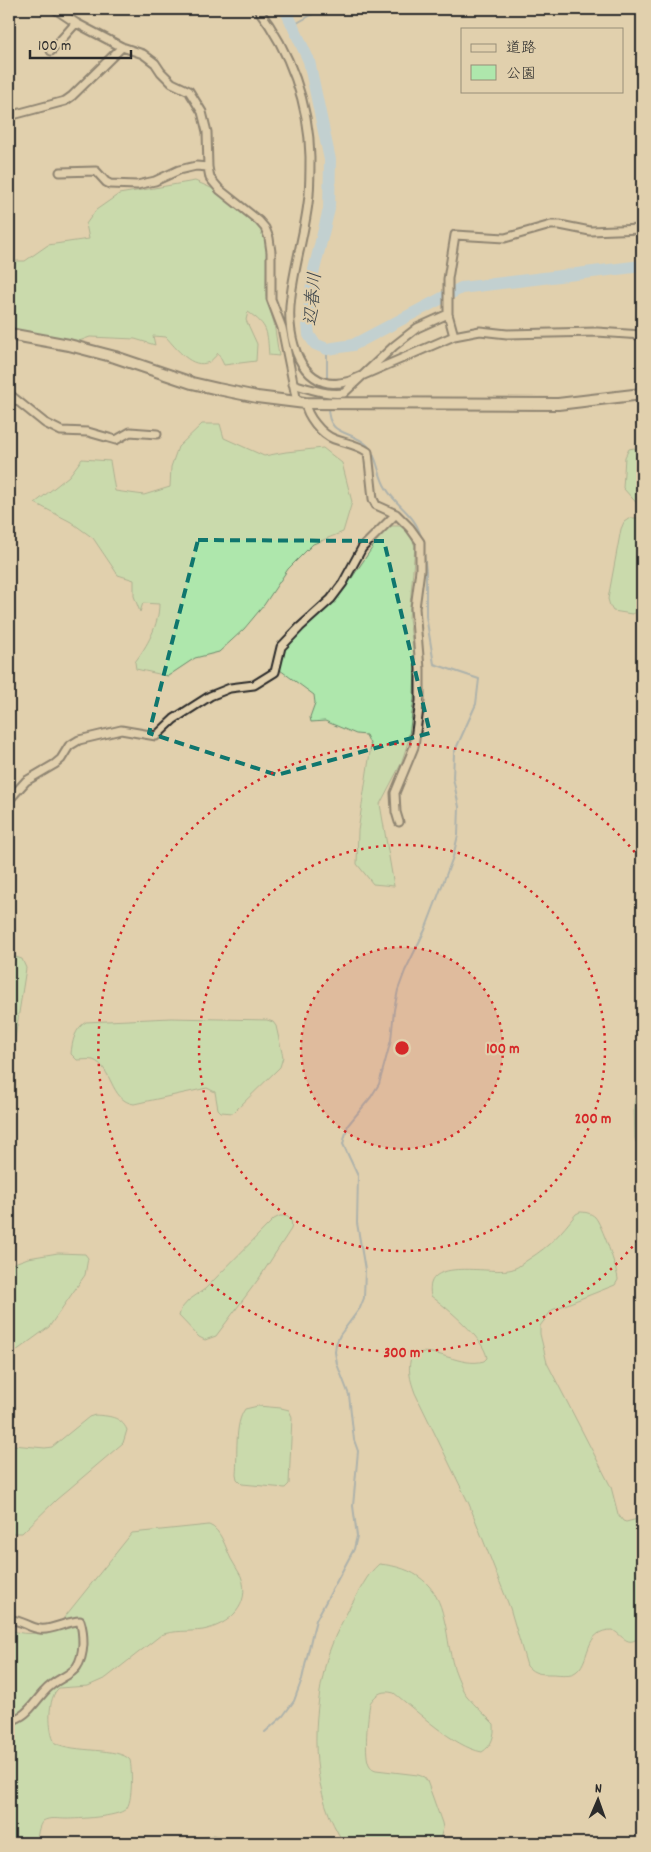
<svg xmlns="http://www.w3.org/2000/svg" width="651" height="1852" font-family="Dekko,'Klee One',sans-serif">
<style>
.green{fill:#aee7ac;stroke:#6c896c}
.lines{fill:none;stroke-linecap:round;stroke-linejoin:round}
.stream{stroke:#6f8fa7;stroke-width:2}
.river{stroke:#9cd1fa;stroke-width:12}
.street-casing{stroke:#2b2b2b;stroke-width:11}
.secondary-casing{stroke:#2b2b2b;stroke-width:14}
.street{stroke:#e1d0ad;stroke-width:7}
.secondary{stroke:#e1d0ad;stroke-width:10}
.marked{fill:none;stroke:#0f766e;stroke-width:4;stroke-dasharray:10 6;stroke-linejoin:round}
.ring{fill:none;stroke:#d62828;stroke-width:2.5;stroke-dasharray:2.5 5}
.labels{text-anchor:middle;stroke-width:4.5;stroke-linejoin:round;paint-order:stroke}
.water-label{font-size:18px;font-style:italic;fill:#3c444a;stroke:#e1d0ad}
.centre{fill:#d62828;stroke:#e1d0ad;stroke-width:2.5}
.ring-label{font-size:15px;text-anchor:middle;font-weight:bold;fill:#d62828;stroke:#e1d0ad;stroke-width:4.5;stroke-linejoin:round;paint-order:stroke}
</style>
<rect width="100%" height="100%" fill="#e1d0ad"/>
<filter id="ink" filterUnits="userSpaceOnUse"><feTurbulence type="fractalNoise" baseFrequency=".02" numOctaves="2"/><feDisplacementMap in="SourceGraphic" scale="10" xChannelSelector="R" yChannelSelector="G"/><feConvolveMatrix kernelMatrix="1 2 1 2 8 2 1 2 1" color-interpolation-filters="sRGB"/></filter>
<g filter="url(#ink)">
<path class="green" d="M195 181 218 191 260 228 267 242 266 296 274 323 279 356 269 355C267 332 269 326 248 312L246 320 257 344 256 361 224 365 218 353C216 356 212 360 209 362 192 370 176 348 166 337L153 336 155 345 135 339 90 337 79 341 22 331 9 326V261H25L48 245 89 239 86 224 96 210 119 194Z
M202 424H220L224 438 264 456 286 452 323 448 342 463 352 502 343 532 313 544 288 569 264 605 244 629 219 652 195 658 168 676 136 669 135 662C147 646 159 625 159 604L143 603 140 612 134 596V580L118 575 93 538 71 522 35 503 69 476 82 459 110 461 115 491 144 495 170 487 171 467 178 447Z
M634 448 642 454V509L623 488 625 457 629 449Z
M630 518H637L642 521V610L632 614 613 611 610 606 608 599 621 529 624 522Z
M387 526H400L408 531 415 546 409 618 415 664 414 699 408 742 401 764 380 804 394 886 373 884 357 864 358 831 371 746 366 735 356 734 325 721 311 722 310 717 315 703 314 695 280 670 279 662 284 644 345 588Z
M9 955 22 959 26 968 9 1077Z
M171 1018 267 1020 273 1022 276 1026 283 1057 280 1067 233 1113 221 1112 218 1109 215 1092 207 1088 134 1104C110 1101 112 1066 93 1060 88 1059 82 1060 77 1060L71 1054C72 1042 75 1028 86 1022Z
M639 1096H642V1144L636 1142 635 1138 634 1106 635 1098Z
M580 1212C585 1212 591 1213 595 1217 601 1223 618 1271 618 1280L615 1285 552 1310 540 1326V1334L547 1363 611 1487 618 1514 623 1521 626 1522 642 1518V1635C628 1648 625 1638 613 1630 582 1629 592 1664 574 1673 568 1676 558 1674 551 1674 541 1674 534 1674 527 1666L510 1608 469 1504 415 1393C410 1379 407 1369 412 1354 436 1346 460 1368 484 1361L487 1358C484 1338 447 1308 431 1296 422 1254 493 1276 513 1269 519 1267 524 1262 529 1259 551 1245 560 1234 576 1214Z
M280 1216C290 1215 293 1220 291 1229L260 1277 216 1336 205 1340 199 1337 179 1316 181 1309 189 1300 205 1289 274 1219Z
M58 1253 85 1254 88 1258 85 1275 49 1327 16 1351 9 1359V1265L28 1258Z
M258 1406 281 1408 289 1410 292 1417 289 1484 285 1488 242 1484 237 1479 236 1474C238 1455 234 1424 245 1409Z
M95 1415C108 1416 121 1416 127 1430L123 1443 56 1500 22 1533H9V1446L13 1445 45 1448 52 1447 89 1417Z
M209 1525C221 1529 226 1549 231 1559 234 1565 238 1570 241 1576 252 1605 229 1625 203 1630 189 1632 174 1630 161 1635L106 1678 88 1686 59 1688C47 1697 48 1731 55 1743 74 1753 119 1747 130 1760 132 1769 133 1802 126 1809 118 1817 78 1819 66 1819 59 1819 49 1817 43 1821 38 1826 38 1836 36 1843H9V1629C19 1635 39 1635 49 1629 54 1626 58 1622 63 1619L132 1533Z
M379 1564C415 1567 437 1584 444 1619 449 1638 449 1657 457 1676 460 1682 462 1691 467 1696 475 1706 485 1715 494 1724 495 1735 492 1746 482 1752 454 1747 417 1711 394 1693 382 1690 377 1693 370 1703 368 1715 363 1757 370 1766 371 1768 373 1769 376 1770L418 1775 424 1777 427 1781 442 1823 443 1828 439 1843H344C312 1795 311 1732 323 1676 325 1666 327 1656 331 1647 336 1632 344 1619 351 1605 360 1591 366 1575 379 1564Z
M214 1835 224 1837 229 1843H181Z"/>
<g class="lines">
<path class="stream" d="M287 13 297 23 322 9
M327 349V380
M328 407C328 438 351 429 368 446 378 457 378 476 386 488 398 509 417 514 422 541
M265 1732 283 1716 294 1701 302 1679 312 1635 316 1620 354 1549 357 1536 353 1506 358 1451 354 1440 349 1395 337 1364 335 1352 336 1344 340 1335 360 1308 364 1298 365 1270 357 1223 358 1176 343 1144 348 1125 371 1097 379 1084 391 1040 394 1010 398 990 405 971 425 930 453 857 458 835 459 807 453 778 454 753 476 704 479 679 434 664 426 616V571L423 545"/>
<path class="river" d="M284 9 287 13 309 61 330 160 329 209 313 274 308 325 309 335 315 344 327 349 353 345 461 288 642 266"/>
<g class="street-casing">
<path id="street" d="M55 9 76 23 122 47 143 54 155 63 161 72 172 83 189 91 202 112 207 132 208 167 210 178 220 190 259 221 265 228 269 238 271 252V299L282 328 297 402
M258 9C290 51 309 104 310 157 310 169 310 182 309 195 306 229 295 262 291 296 287 324 292 371 324 382 332 385 341 383 350 381L454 336 480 331 507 334 597 332 642 335
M51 51 76 23
M9 116 65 101 72 96 122 47
M60 172 96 171 106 182 110 184 137 185 155 181 179 170 196 166 208 167
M454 336 448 314V279L455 235 505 238 551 225H560L590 231 642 229
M293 384C310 389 326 395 344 393L394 346 417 328 448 314
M9 394 45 423 61 431 88 432 116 440 130 432 157 434
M305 403C307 416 321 434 334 439 348 444 356 444 368 452L373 499 376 505 396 514 410 528 420 542V570L415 608 420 669V701L414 747 395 793 396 812 399 822
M9 800 26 781 55 764 61 759 69 746 79 740 121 730 156 736 174 719 210 696 230 688 254 685 275 672 281 647 300 627 331 599 343 583 362 548 396 514
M9 1620C21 1619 29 1628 40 1629 52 1631 66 1621 80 1621 83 1629 83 1635 83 1644 81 1680 62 1671 44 1692 32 1705 27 1717 9 1721"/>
</g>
<g class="secondary-casing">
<path id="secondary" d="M9 334 69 345 115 357 192 383 218 389 257 397 305 403 558 404 642 394"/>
</g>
<use href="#street" class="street"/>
<use href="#secondary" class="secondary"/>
</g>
</g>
<path d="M0 0H651V1852H0ZM198 540 384 541 430 733 277 775 149 733Z" fill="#e1d0ad" fill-opacity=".55" fill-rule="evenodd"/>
<path class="marked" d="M198 540 384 541 430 733 277 775 149 733Z"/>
<circle cx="402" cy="1048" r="101" fill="#d62828" fill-opacity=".12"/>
<g class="ring">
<circle cx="402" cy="1048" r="101"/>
<circle cx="402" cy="1048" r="203"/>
<path d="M642 1235A304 304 0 1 1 642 861"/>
</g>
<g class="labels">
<g class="water-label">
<text transform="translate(312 299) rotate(-85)" y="6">辺春川</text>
</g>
</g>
<circle cx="402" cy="1048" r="8" class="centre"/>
<g class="ring-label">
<text x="503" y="1053">100 m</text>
<text x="593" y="1123">200 m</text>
<text x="402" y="1357">300 m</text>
</g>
<rect width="651" height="1852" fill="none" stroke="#e1d0ad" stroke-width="30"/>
<rect x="15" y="15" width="621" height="1822" fill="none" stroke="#2b2b2b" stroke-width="2" filter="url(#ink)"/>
<rect x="461" y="28" width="162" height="65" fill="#e1d0ad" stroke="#988e79"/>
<rect x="471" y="44" width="25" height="8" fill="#e1d0ad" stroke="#988e79"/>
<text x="506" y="52" font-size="15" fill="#2b2b2b">道路</text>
<rect x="471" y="65" width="25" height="15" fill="#aee7ac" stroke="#988e79"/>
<text x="506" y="78" font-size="15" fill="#2b2b2b">公園</text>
<g transform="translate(598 1800) rotate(2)" stroke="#e1d0ad" stroke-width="4" paint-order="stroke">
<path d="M0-4L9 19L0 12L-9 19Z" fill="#2b2b2b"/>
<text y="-8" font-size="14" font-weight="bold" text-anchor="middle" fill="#2b2b2b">N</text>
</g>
<path d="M30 50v8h101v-8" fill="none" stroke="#2b2b2b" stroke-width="2.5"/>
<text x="38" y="50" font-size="15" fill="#2b2b2b" stroke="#e1d0ad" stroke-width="4" paint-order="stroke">100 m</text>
</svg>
